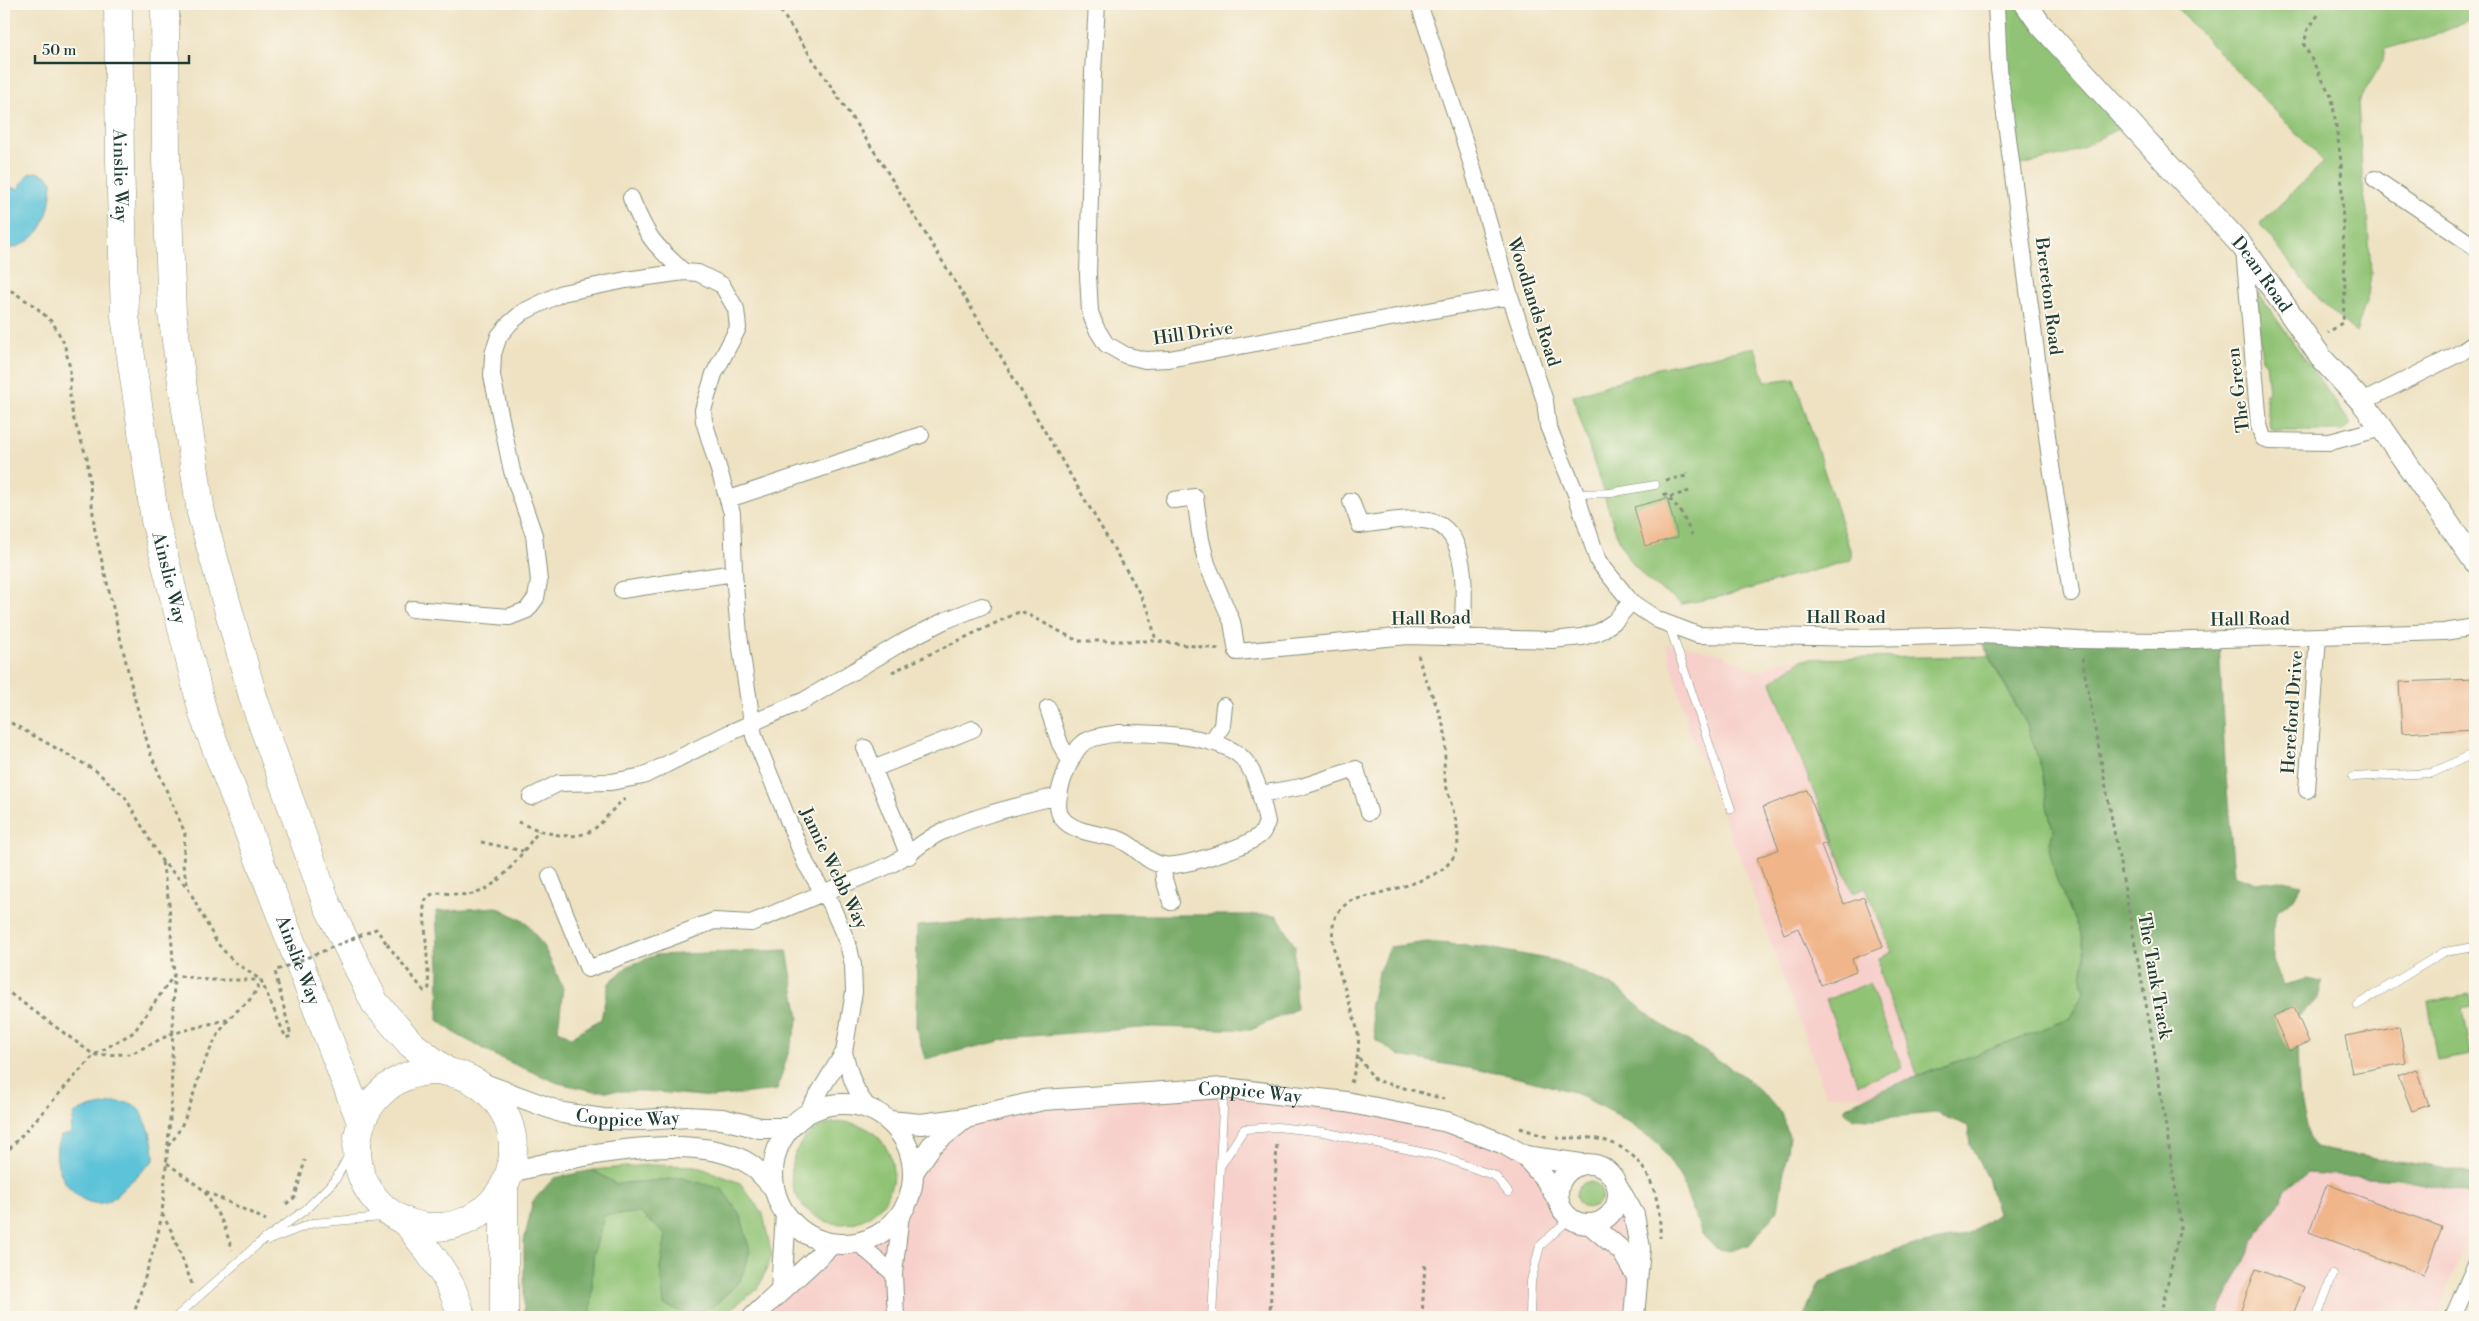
<svg xmlns="http://www.w3.org/2000/svg" width="2479" height="1321" font-family="'Libre Bodoni',serif">
<style>
.built{fill:#f7d0cb}
.green{fill:#90c374;stroke:#588054}
.forest{fill:#74a966;stroke:#4a734d}
.water{fill:#5cc3d9;stroke:#3e8086}
.building{fill:#f0b589}
.lines{fill:none;stroke-linecap:round;stroke-linejoin:round}
.service-casing{stroke:#86907b;stroke-width:9}
.minor-casing{stroke:#86907b;stroke-width:18}
.tertiary-casing{stroke:#86907b;stroke-width:22}
.secondary-casing{stroke:#86907b;stroke-width:24}
.trunk-casing{stroke:#86907b;stroke-width:29}
.path{stroke:#86907b;stroke-width:3;stroke-dasharray:4 4;stroke-linecap:butt}
.service{stroke:#fff;stroke-width:8}
.minor{stroke:#fff;stroke-width:16}
.tertiary{stroke:#fff;stroke-width:20}
.secondary{stroke:#fff;stroke-width:22}
.trunk{stroke:#fff;stroke-width:28}
.path-bridge{stroke:#86907b;stroke-width:3;stroke-dasharray:4 4;stroke-linecap:butt}
.labels{text-anchor:middle;stroke-width:4;stroke-linejoin:round;paint-order:stroke}
.street-label{font-size:18px;fill:#1f3d34;stroke:#fbf7ec}
</style>
<rect width="100%" height="100%" fill="#fbf7ec"/>
<filter id="ink" filterUnits="userSpaceOnUse"><feTurbulence type="fractalNoise" baseFrequency=".02" numOctaves="2"/><feDisplacementMap in="SourceGraphic" scale="10" xChannelSelector="R" yChannelSelector="G"/><feConvolveMatrix kernelMatrix="1 2 1 2 8 2 1 2 1" color-interpolation-filters="sRGB"/></filter>
<filter id="wash" filterUnits="userSpaceOnUse"><feTurbulence type="fractalNoise" baseFrequency=".0096" numOctaves="4" result="noise"/><feDisplacementMap in="SourceGraphic" scale="20" xChannelSelector="R" yChannelSelector="G"/><feGaussianBlur stdDeviation="1.12" result="paint"/><feColorMatrix in="noise" values="0 0 0 0 0 0 0 0 0 0 0 0 0 0 0 0 0 1.4 0 .05"/><feComposite in="paint" operator="in"/></filter>
<g filter="url(#wash)">
<rect width="100%" height="100%" fill="#eee2c2"/>
<path class="built" d="M1666 644 1685 646 1721 654 1758 672 1781 660 1988 656 1999 677 2069 1019 1866 1096 1826 1095 1742 863 1688 727Z
M1224 1088 1346 1102 1504 1144 1563 1177 1559 1194 1561 1205 1580 1224 1587 1226 1606 1223 1621 1210 1630 1234 1635 1317H753L832 1244H850L867 1241 891 1225 901 1214 909 1201 914 1171 966 1118Z
M2284 1167 2475 1191V1218L2436 1317H2216L2221 1301Z"/>
<path class="green" d="M1996 4H2026L2129 123 2069 154 2012 167Z
M2173 4H2475V17L2436 35 2385 49 2382 63 2358 102 2363 189 2367 211 2371 273 2368 295 2356 333 2315 295 2260 224 2324 162Z
M2258 293 2351 424 2341 431H2275L2270 427 2265 394 2269 392 2266 362 2262 360 2256 301Z
M1755 347 1765 382 1794 378 1851 553V560L1724 596 1682 604 1649 582 1628 558 1616 533 1573 396 1658 368Z
M1988 656 2027 725 2042 770 2048 811 2053 830 2049 848 2056 878 2082 938 2085 957 2082 978 2085 991 2069 1019 1918 1076 1880 975 1879 958 1892 952 1866 888 1853 893 1771 682 1803 659Z
M1869 983 1902 1068 1858 1084 1826 1000Z
M2470 994 2472 1006 2463 1008 2471 1055 2438 1061 2428 1001Z
M791 1173a51 51 0 1 1 102 0a51 51 0 1 1-102 0Z
M648 1165 696 1166 740 1183 763 1214 772 1256 758 1289 719 1317H591L593 1257 604 1215 640 1213 666 1235 660 1269 713 1307 740 1281 750 1251 682 1178 616 1184 593 1170Z
M1576 1195a13 13 0 1 1 26 0a13 13 0 1 1-26 0Z"/>
<path class="forest" d="M2219 639 2225 763 2234 875 2256 883 2280 880 2301 885 2294 898 2278 910 2272 930 2273 961 2283 985 2307 979 2322 982 2318 998 2298 1017C2297 1059 2295 1110 2315 1148 2368 1159 2423 1162 2475 1175V1194L2398 1179 2307 1173 2284 1192 2272 1214 2253 1242 2221 1307 2219 1317H1803L1820 1282 1900 1248 1969 1234 1997 1214 1987 1178 1970 1145 1968 1126 1935 1113 1871 1119 1852 1118 1843 1110 1866 1096 2069 1019 2085 991 2082 978 2085 957 2082 938 2056 878 2049 848 2053 830 2048 811 2042 770 2027 725 1981 641Z
M497 907 527 923 545 949 563 988 558 1030 571 1037 601 1019 609 983 628 966 656 955 787 950 799 1018 777 1090 713 1097 645 1091H595L558 1083 500 1058 456 1034 438 1020 439 967 436 911Z
M1049 915H1277L1295 946 1294 962 1296 1009 1251 1030 1154 1027 1017 1037 925 1059 916 1027 917 926Z
M1427 942 1489 948 1557 961 1617 988 1656 1021 1744 1076 1781 1112 1789 1137 1778 1210 1749 1245 1729 1251 1715 1248 1702 1234 1681 1179 1659 1144 1618 1115 1573 1092 1507 1075 1400 1056 1376 1040 1370 1008 1378 973 1390 947Z
M593 1170 616 1184 682 1178 722 1189 741 1216 750 1251 740 1281 712 1307 687 1314 664 1305 660 1269 666 1235 640 1213 604 1215 593 1257 591 1317H524V1241L533 1201 554 1178Z"/>
<path class="water" d="M36 172 47 176 52 182C50 216 43 243 4 250V186L18 189 28 174Z
M118 1102C121 1103 127 1102 130 1103 146 1109 155 1145 154 1160L111 1200C78 1217 44 1164 61 1136L70 1134 74 1114 84 1109Z"/>
<g id="blocks">
<path class="building" d="M1667 498 1678 537 1645 546 1634 507Z
M2475 679V729L2402 733 2399 682Z
M1807 790 1828 843 1821 845 1844 904 1864 897 1883 947 1852 959 1856 971 1821 985 1798 928 1784 934 1757 858 1779 849 1763 807Z
M2294 1007 2309 1042 2289 1051 2273 1016Z
M2399 1026 2406 1063 2352 1073 2345 1036Z
M2416 1069 2429 1105 2412 1111 2398 1076Z
M2327 1184 2442 1227 2424 1275 2309 1232Z
M2256 1269 2304 1287 2292 1317H2238Z"/>
</g>
</g>
<g filter="url(#ink)">
<use href="#blocks" fill-opacity="0" stroke="#86907b" stroke-width="1"/>
<g class="lines">
<g class="service-casing">
<path id="service" d="M1576 494 1610 493 1655 485
M1669 625 1731 809
M2353 777 2432 773 2475 753
M2357 1005 2444 952 2475 947
M1221 1165 1244 1129 1277 1127 1323 1132 1440 1156 1495 1176 1508 1192
M269 1240 313 1223 394 1216
M176 1317 258 1244 305 1210 335 1180 357 1141
M1212 1317 1224 1090
M1530 1317 1531 1281 1540 1246 1570 1218
M2317 1317 2333 1274"/>
</g>
<g class="minor-casing">
<path id="minor" d="M1097 4 1093 72 1088 275 1090 312 1096 328 1106 344 1125 355 1145 360 1169 359 1510 296
M1419 4 1467 149 1510 296 1545 401 1548 426 1576 494 1598 561 1631 602 1658 620 1698 635 1867 638 1980 635 2079 640 2162 641 2444 632 2475 627
M1996 4 1999 69 2051 466 2071 593
M2375 179 2475 247
M631 198C647 237 653 244 684 272
M2244 249 2259 425 2263 438 2269 441 2330 442 2382 428
M2362 402 2462 352 2475 343
M729 499 921 435
M1174 500 1195 497 1201 540 1207 564 1232 622 1237 652 1408 636 1552 640 1582 637 1599 632 1615 621 1631 602
M1351 501 1360 525C1381 523 1408 516 1429 521 1472 529 1464 604 1462 636
M622 590 734 573
M412 609 509 617 527 610 536 598 539 581 534 535 512 471 492 376 493 354 499 336 510 323 523 312 562 293 626 280 684 272 698 273 722 285 736 309 738 328 714 374 703 410 704 421 732 513 734 573 739 635 754 736 806 864 832 907 848 944 853 965 854 992 844 1052 806 1114
M1048 708 1060 744 1070 761
M1120 733C1152 733 1224 734 1245 761 1258 778 1262 801 1267 822 1265 826 1264 832 1260 835 1246 847 1182 868 1163 865 1144 862 1135 844 1118 839 1101 834 1073 833 1062 818 1050 804 1069 757 1081 745 1090 736 1108 735 1120 733Z
M1212 741 1222 726 1224 706
M865 748 909 856
M873 769 973 729
M2307 790 2318 637
M1260 794 1301 787 1356 769 1369 812
M531 797 559 783 611 782 643 776 729 733 805 700 901 643 944 621 982 606
M1163 865 1164 879 1171 902
M550 876 588 969 714 921 751 923 890 865C908 856 922 842 939 833 977 815 1018 806 1058 796
M844 1052C850 1074 854 1092 870 1109
M858 1243 894 1274
M896 1317 894 1274 901 1214
M2453 1317 2475 1266"/>
</g>
<g class="tertiary-casing">
<g id="tertiary">
<path id="s1" d="M473 1080 563 1113 603 1119 643 1120 688 1117 722 1119 760 1128H789"/>
<circle cx="843" cy="1174" r="70"/>
<path id="s2" d="M889 1121 921 1124 966 1118 1043 1100 1224 1088 1346 1102 1447 1122 1504 1144 1525 1156 1546 1180 1559 1202"/>
<path d="M1525 1156 1581 1164"/>
<circle cx="1588" cy="1194" r="30"/>
<path d="M914 1171 932 1145 966 1118"/>
<path d="M511 1172C570 1157 698 1128 751 1165 759 1171 766 1180 773 1187"/>
<path d="M1618 1187 1634 1215 1640 1248 1634 1317"/>
<path d="M1590 1224 1622 1251 1636 1275"/>
<path d="M781 1290 786 1215"/>
<path d="M753 1317 832 1244"/>
</g>
</g>
<g class="secondary-casing">
<g id="secondary">
<path id="s3" d="M2026 4 2040 24 2243 247 2323 360 2362 402 2382 428 2475 562"/>
</g>
</g>
<g class="trunk-casing">
<g id="trunk">
<path id="s4" d="M118 4 120 162 125 316 155 520 204 717 361 1122"/>
<path d="M165 4 166 159 172 313 201 513 254 700 326 902 375 1003 411 1044 446 1071"/>
<circle cx="435" cy="1149" r="78"/>
<path d="M504 1187V1317"/>
<path d="M407 1222C427 1251 455 1281 461 1317"/>
</g>
</g>
<path class="path" d="M776 4 880 160 994 345 1134 583 1149 612 1156 641
M2318 15 2307 31 2304 45 2332 98 2341 161 2345 288 2343 322 2328 333
M4 286 36 307 53 323 64 343 70 368V396L73 417 87 458 95 532 135 700 151 755 185 833 183 865 188 888
M1666 480 1687 476V473
M1664 493 1680 510 1692 535
M1670 497 1693 490
M2082 658 2151 1031 2181 1224 2160 1317
M892 672 1021 611 1078 641H1156L1219 649
M4 719 95 770 125 797 162 861 188 888 217 943 233 961 261 980 286 1038 291 1036 278 984
M518 822C539 831 572 844 594 829 605 821 613 807 625 799
M481 842 523 851
M387 944 424 991 429 988 424 909C424 881 458 900 477 893 505 882 521 853 539 831
M4 989 94 1055 131 1054 171 1034 229 1019
M1359 1058 1375 1080 1444 1099
M1351 1083C1356 1066 1360 1051 1358 1034 1353 1003 1324 947 1335 918 1338 910 1344 906 1350 901 1376 893 1432 883 1449 863 1471 839 1446 801 1444 772 1444 759 1447 745 1445 733 1439 706 1424 681 1418 654
M1520 1128 1547 1137
M1556 1138C1569 1139 1585 1136 1598 1139 1646 1148 1662 1195 1660 1238
M168 1146C192 1119 194 1079 211 1048 216 1038 222 1027 230 1018 244 1002 252 1004 260 981
M4 1155 94 1055 134 1032 174 975 208 980H260
M167 1163 205 1191 266 1220
M205 1192 224 1225 232 1250
M286 1204 295 1197 305 1160
M162 1214 172 1232 192 1284
M133 1317 157 1238 162 1214 171 1108 174 975 169 903 162 862
M1270 1317 1277 1141
M1422 1317 1425 1262"/>
<use href="#service" class="service"/>
<use href="#minor" class="minor"/>
<use href="#tertiary" class="tertiary"/>
<use href="#secondary" class="secondary"/>
<use href="#trunk" class="trunk"/>
<path class="path-bridge" d="M278 984 275 971 376 929 387 944"/>
</g>
</g>
<g class="labels">
<g class="street-label">
<text dy="6" stroke="none"><textPath href="#s4" startOffset="172">Ainslie Way</textPath></text>
<text dy="6" stroke="none"><textPath href="#s3" startOffset="359">Dean Road</textPath></text>
<text transform="translate(2049 296) rotate(83)" y="6">Brereton Road</text>
<text transform="translate(1534 302) rotate(72)" y="6">Woodlands Road</text>
<text transform="translate(1193 333) rotate(-8)" y="6">Hill Drive</text>
<text transform="translate(2238 390) rotate(-97)" y="6">The Green</text>
<text dy="6" stroke="none"><textPath href="#s4" startOffset="578">Ainslie Way</textPath></text>
<text x="1846" y="623">Hall Road</text>
<text transform="translate(1431 618) rotate(-1)" y="6">Hall Road</text>
<text transform="translate(2250 619) rotate(-1)" y="6">Hall Road</text>
<text transform="translate(2292 712) rotate(-86)" y="6">Hereford Drive</text>
<text transform="translate(834 868) rotate(64)" y="6">Jamie Webb Way</text>
<text dy="6" stroke="none"><textPath href="#s4" startOffset="982">Ainslie Way</textPath></text>
<text transform="translate(2155 976) rotate(80)" y="6">The Tank Track</text>
<text dy="6" stroke="none"><textPath href="#s2" startOffset="364">Coppice Way</textPath></text>
<text dy="6" stroke="none"><textPath href="#s1" startOffset="161">Coppice Way</textPath></text>
</g>
</g>
<rect width="2479" height="1321" fill="none" stroke="#fbf7ec" stroke-width="20"/>
<path d="M35 55v8h154v-8" fill="none" stroke="#1f3d34" stroke-width="2.5"/>
<text x="42" y="55" font-size="15" fill="#1f3d34" stroke="#fbf7ec" stroke-width="4" paint-order="stroke">50 m</text>
</svg>
